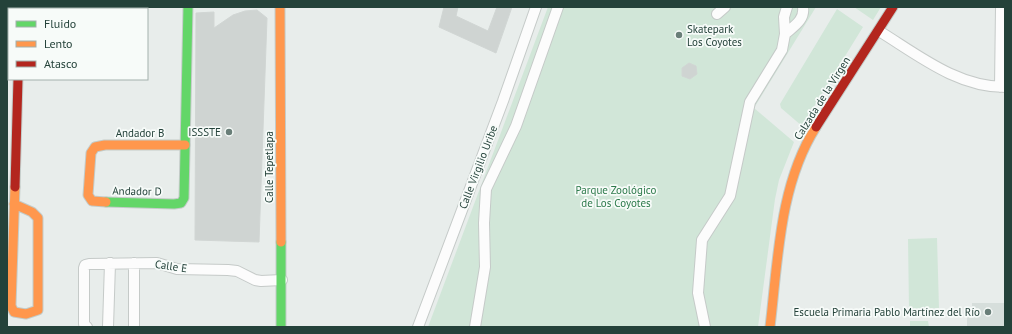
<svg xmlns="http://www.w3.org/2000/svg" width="1012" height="334" font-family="'PT Sans',sans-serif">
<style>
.built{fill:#d6dedb}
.green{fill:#d1e6d8}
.building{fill:#cfd4d2;stroke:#d1d6d4}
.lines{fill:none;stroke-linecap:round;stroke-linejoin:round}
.street-casing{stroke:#c5cac8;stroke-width:12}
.fast-casing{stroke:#c3cbc8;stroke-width:11}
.slow-casing{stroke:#c3cbc8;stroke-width:11}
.jam-casing{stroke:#c3cbc8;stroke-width:11}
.street{stroke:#fcfcfc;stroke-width:10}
.fast{stroke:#63d668;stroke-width:9}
.slow{stroke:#ff974d;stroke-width:9}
.jam{stroke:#b3261e;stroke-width:9}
.poi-dot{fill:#697e78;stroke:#f7fbf9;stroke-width:1.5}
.labels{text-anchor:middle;stroke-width:3.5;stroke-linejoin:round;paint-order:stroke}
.poi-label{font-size:11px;fill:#24423a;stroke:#f7fbf9;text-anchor:end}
.street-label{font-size:11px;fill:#24423a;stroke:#f7fbf9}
.park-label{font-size:11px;fill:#2d7a4b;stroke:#f7fbf9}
</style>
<rect width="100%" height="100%" fill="#e8edeb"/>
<path class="built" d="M972 303H1005V327H967V315H972Z"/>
<path class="green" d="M548 7H816L754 108 794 142 779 180 775 199 758 327H428Z
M854 7H881L873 20Z
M837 9 863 27 802 126 781 108 780 104Z
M937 238 939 308 909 309 908 239Z
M910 321H928L929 327H910Z"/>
<path class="building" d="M444 7H458L456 16 488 31 497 7H512L496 53 439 27Z
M257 10 267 18 259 242 195 240 196 13 214 12V28L233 15 245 11Z
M689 63 696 66 697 74 690 79 682 76V68Z"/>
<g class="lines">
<g class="street-casing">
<path id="street" d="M787 7 784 17 785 34C794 26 805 20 803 7
M20 9V7
M717 14 725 7
M879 31C918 55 957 87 1005 87
M1000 87 1001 7
M87 327 84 324V268L85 265 89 264 157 263 177 269 228 270 237 271 255 280 261 281 282 280
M108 327 110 263
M134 327V263
M418 327 503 101 536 7
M475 327 485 267 484 223 486 189 516 126 558 7
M705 327 698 293 702 240 730 196 750 102 782 50 785 34"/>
</g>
<g class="fast-casing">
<path id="fast" d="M106 202 174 204 181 203 184 198 188 7
M281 242V327"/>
</g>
<g class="slow-casing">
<path id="slow" d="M280 7 281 242
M106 202 92 201 88 195 91 153 95 147 105 145H185
M14 204 32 212 38 218V310L26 314 14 312 11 306 15 187
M770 327C778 261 779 185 816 127"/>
</g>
<g class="jam-casing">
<path id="jam" d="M816 127 893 7
M15 187 18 79"/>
</g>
<use href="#street" class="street"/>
<use href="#fast" class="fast"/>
<use href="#slow" class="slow"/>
<use href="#jam" class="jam"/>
</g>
<g class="poi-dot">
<circle cx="679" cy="35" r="4"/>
<circle cx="229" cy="132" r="4"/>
<circle cx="988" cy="312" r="4"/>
</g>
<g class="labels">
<g class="poi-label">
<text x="687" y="33" text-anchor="start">Skatepark<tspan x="687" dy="13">Los Coyotes</tspan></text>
<text x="221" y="136">ISSSTE</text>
<text x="980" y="316">Escuela Primaria Pablo Martínez del Río</text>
</g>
<g class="street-label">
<text transform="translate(822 98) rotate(-58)" y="4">Calzada de la Virgen</text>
<text x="140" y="137">Andador B</text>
<text transform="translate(269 167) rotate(-90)" y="4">Calle Tepetlapa</text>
<text transform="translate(478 167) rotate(-69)" y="4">Calle Virgilio Uribe</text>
<text transform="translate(137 191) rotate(1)" y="4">Andador D</text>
<text transform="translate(171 266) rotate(8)" y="4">Calle E</text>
</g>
<g class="park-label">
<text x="616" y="194">Parque Zoológico<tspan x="616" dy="13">de Los Coyotes</tspan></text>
</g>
</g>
<rect width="1012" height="334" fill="none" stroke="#24423a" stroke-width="16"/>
<rect x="8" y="8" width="140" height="72" fill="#f7fbf9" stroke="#a3b1ad"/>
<rect x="16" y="21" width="20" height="6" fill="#63d668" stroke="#a3b1ad"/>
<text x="44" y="28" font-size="12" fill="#24423a">Fluido</text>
<rect x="16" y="41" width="20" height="6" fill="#ff974d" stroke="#a3b1ad"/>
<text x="44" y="48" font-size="12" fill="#24423a">Lento</text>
<rect x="16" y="61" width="20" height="6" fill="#b3261e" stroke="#a3b1ad"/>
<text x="44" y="68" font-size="12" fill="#24423a">Atasco</text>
</svg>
